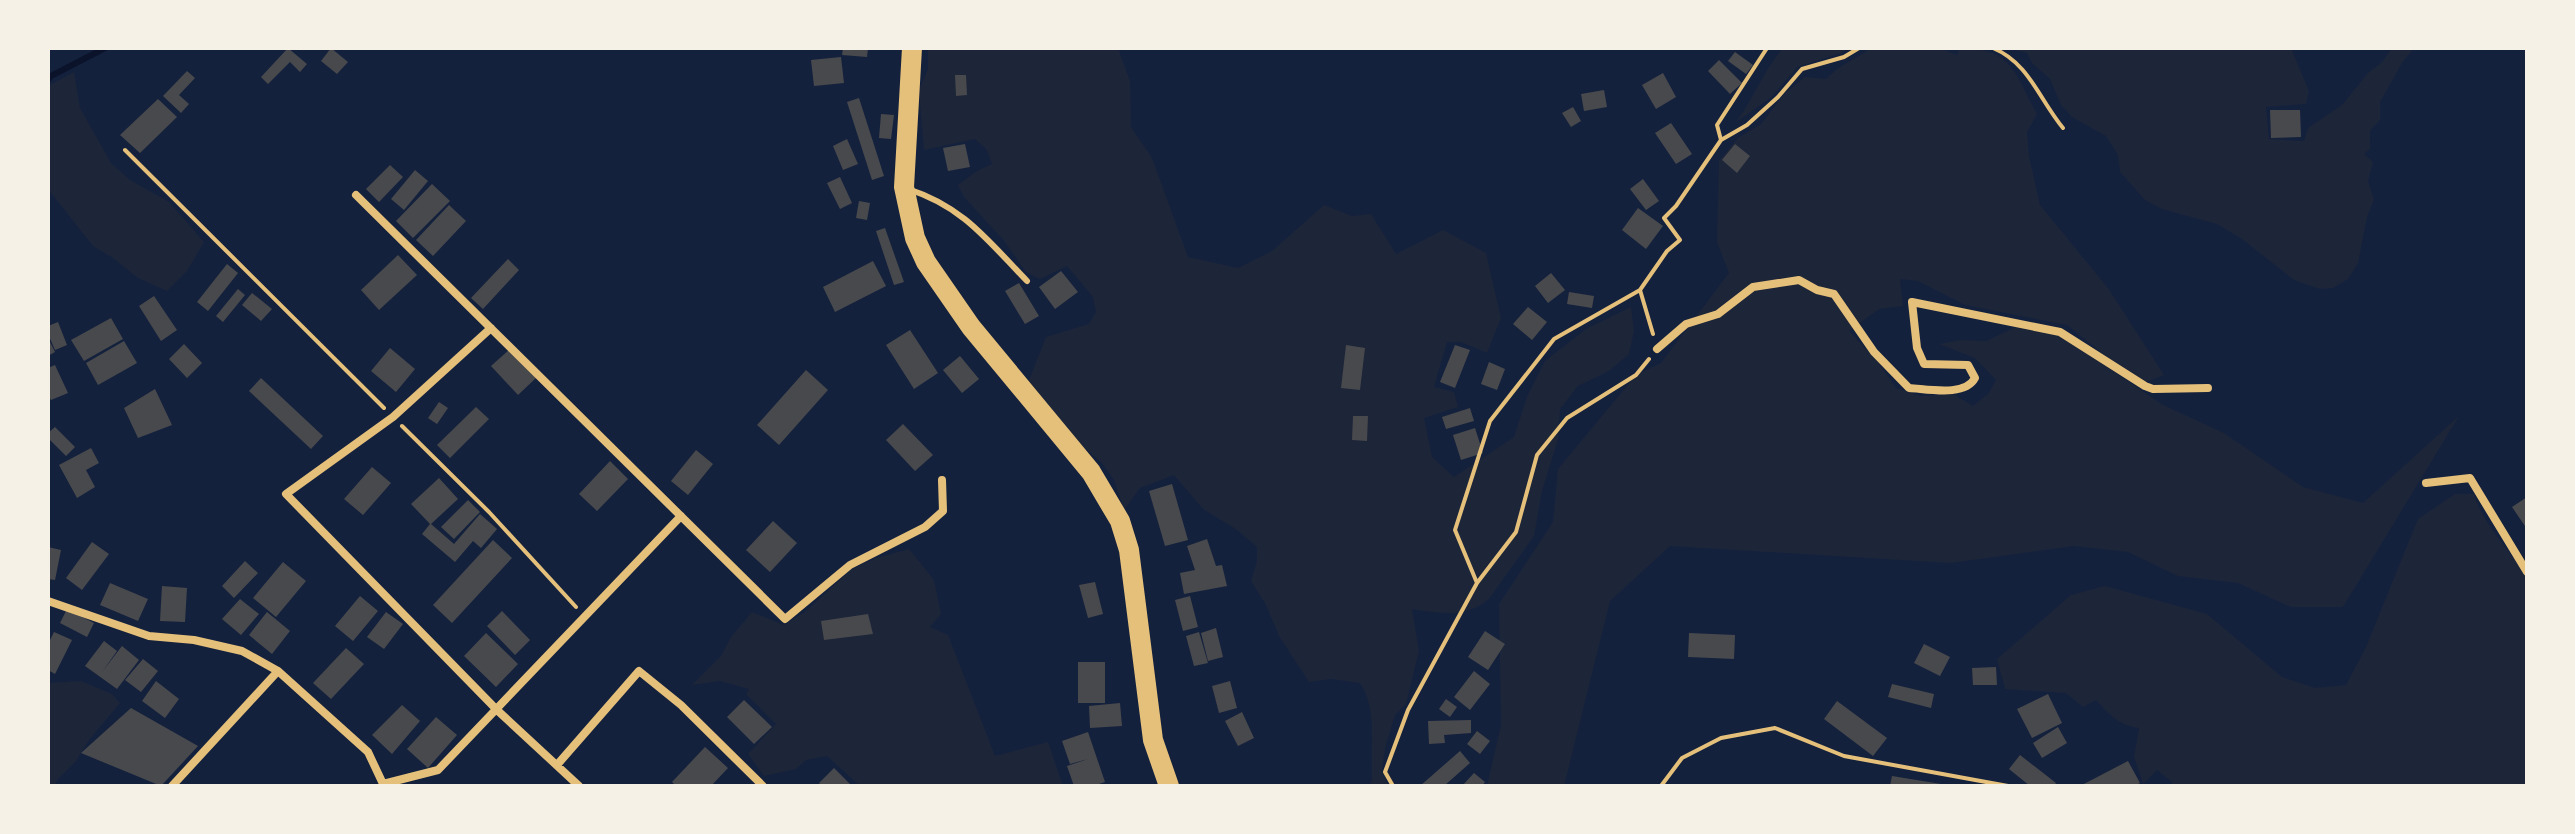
<svg xmlns="http://www.w3.org/2000/svg" width="2575" height="834" font-family="Barlow,sans-serif">
<style>
.green{fill:#1d2539}
.lines{fill:none;stroke-linecap:round;stroke-linejoin:round}
.stream{stroke:#0b132b;stroke-width:6}
.building{fill:#48494c}
.path{stroke:#e5c07b;stroke-width:4}
.service{stroke:#e5c07b;stroke-width:6}
.minor{stroke:#e5c07b;stroke-width:8}
.trunk{stroke:#e5c07b;stroke-width:20}
</style>
<rect width="100%" height="100%" fill="#14213d"/>
<path class="green" d="M928 48H1118L1130 81 1131 127 1152 158 1188 257 1238 268 1272 251 1324 205 1352 216 1371 214 1396 254 1443 230 1486 253 1501 318 1487 353 1461 342H1447L1434 387 1454 392 1458 407 1424 418 1432 457 1454 477 1514 437 1527 397 1545 361 1586 329 1631 307 1634 331 1629 354 1609 371 1578 386 1560 409 1558 439 1542 491 1534 536 1489 599C1465 619 1439 613 1412 609L1419 651 1406 704 1395 715 1385 748 1382 770 1388 786H1369L1372 780C1370 749 1378 710 1360 683L1331 679 1309 682 1279 636 1266 605 1251 581 1257 561V547L1237 530 1203 509 1174 475 1140 488 1124 510 1114 480 1101 462 1061 428 1040 402 1029 380 1046 337 1089 324 1096 312 1093 297 1067 266 1040 279 1026 272 1005 242 964 197 958 185 977 171 992 164 987 150 975 139 924 150 919 90 928 69Z
M1783 48H1849L1841 53 1797 67 1772 97 1736 122C1754 98 1763 71 1783 48Z
M1872 48H1939L1957 55 1960 48C2013 48 2015 74 2037 114L2027 132 2029 156 2040 205 2108 288 2164 375 2146 382 2113 362 2067 325 1965 305 1918 281 1900 279 1903 306 1879 309 1849 331 1878 362 1896 388 1921 396 1953 394 1973 406 1989 393 1996 380 1975 358 1939 344 1960 340 1986 341 2018 326 2058 334 2163 405 2224 433 2303 487 2363 503 2459 416 2343 607H2291L2238 583 2178 576 2128 552 2074 546 1951 563 1670 546 1610 601 1564 786H1487L1501 725 1499 604 1553 522 1558 469 1636 375 1661 363 1729 273 1717 242 1719 161 1738 138 1761 124 1785 93 1805 77 1826 79 1837 69Z
M2008 48H2291L2309 91 2306 104 2266 107 2269 139 2304 141 2308 128 2342 105 2368 73 2382 62 2392 48H2414L2402 63 2380 102V120L2370 131V149L2364 154 2373 162 2368 181 2374 200 2367 217 2358 263 2348 279 2333 288 2320 289 2294 280 2242 239 2217 224 2162 209 2145 200 2120 172 2118 155 2106 136 2072 117 2061 105 2050 79 2032 63 2027 53Z
M74 72 80 108 111 163 130 180 169 202 204 242 187 271 167 291 138 278 113 258 93 246 48 189V86Z
M2455 494H2474C2484 527 2510 548 2527 579V786H2171L2172 782 2157 770 2143 784 2134 757 2139 728C2120 726 2108 714 2096 700L2083 707 2066 693 2005 689 1997 659 2071 595 2105 586 2207 614 2282 677 2315 688 2346 685 2366 647 2418 519Z
M909 549 934 580 941 614 930 627 948 635 995 756 1048 742 1063 786H860L827 756 806 760 796 769 764 776 748 754 776 724 746 694 749 689 720 681 692 685 721 656 731 637 752 612 784 625 806 611 852 569 876 558Z
M81 681 112 694 120 703 89 740 76 761 57 780 55 786H48V683Z"/>
<g class="lines">
<path class="stream" d="M48 80 51 76 105 48"/>
</g>
<path class="building" d="M288 48 307 64 300 72 290 62 268 84 261 77Z
M331 48 348 62 337 74 321 61Z
M843 48H868L867 57 842 55Z
M1735 52 1753 65 1746 74 1728 61Z
M841 57 844 83 814 86 811 60Z
M1719 60 1742 83 1730 94 1708 71Z
M187 71 195 78 179 95 189 104 181 113 163 96Z
M1663 73 1676 97 1656 109 1642 85Z
M955 75H966L967 95 956 96Z
M1604 90 1607 107 1584 111 1581 94Z
M859 98 884 176 872 180 847 102Z
M158 99 177 117 140 153 120 135Z
M1573 107 1581 121 1571 127 1562 113Z
M2270 110H2300L2301 137 2271 138Z
M881 114 894 115 891 139 879 138Z
M1671 123 1692 154 1676 164 1655 133Z
M847 139 858 164 843 170 833 146Z
M965 144 970 167 948 171 943 148Z
M1735 144 1750 156 1737 173 1722 160Z
M390 165 403 177 379 202 366 189Z
M415 170 428 181 404 210 391 199Z
M840 177 852 203 840 209 827 183Z
M1643 179 1659 201 1646 210 1630 189Z
M432 184 450 201 413 238 396 221Z
M859 201 870 203 867 220 856 218Z
M449 205 466 221 433 256 416 240Z
M1638 208 1663 226 1646 249 1622 230Z
M885 228 904 282 894 285 876 231Z
M398 255 417 275 379 310 361 290Z
M508 259 519 270 483 309 471 298Z
M873 261 886 286 835 312 823 287Z
M227 264 238 273 208 311 197 302Z
M1061 271 1078 292 1055 309 1039 287Z
M1551 273 1565 290 1548 303 1535 286Z
M1019 283 1039 316 1025 324 1005 291Z
M238 289 245 295 223 322 216 316Z
M1569 292 1594 296 1592 308 1567 304Z
M252 293 272 309 261 321 242 305Z
M154 296 177 330 161 341 139 306Z
M1528 307 1547 322 1532 340 1513 324Z
M111 318 123 339 84 361 71 340Z
M58 322 67 345 55 350 48 334V326Z
M910 330 938 373 914 389 886 345Z
M48 338 55 352 48 356Z
M124 341 137 363 98 385 86 363Z
M184 344 202 363 187 378 169 359Z
M1346 345 1365 348 1360 390 1341 388Z
M1455 345 1470 350 1455 388 1440 382Z
M390 348 415 369 396 392 371 371Z
M510 349 536 378 518 395 491 366Z
M960 356 979 379 962 393 943 370Z
M1489 362 1505 369 1497 390 1481 384Z
M55 365 68 393 51 400 48 396V368Z
M806 370 828 390 779 445 757 425Z
M261 378 323 436 311 449 249 391Z
M155 389 172 425 138 438 124 408Z
M439 402 448 408 437 424 428 418Z
M476 407 489 419 450 458 437 445Z
M1470 408 1474 421 1446 429 1442 417Z
M1353 416H1368L1367 441 1352 440Z
M903 424 933 455 915 471 886 440Z
M55 427 75 447 66 456 48 438V433Z
M1475 428 1483 453 1461 460 1453 435Z
M91 448 99 463 86 470 95 487 77 498 59 465Z
M696 450 713 464 688 495 671 481Z
M610 461 628 479 597 511 579 494Z
M372 467 391 483 363 515 344 499Z
M439 478 458 499 431 524 454 544 480 514 497 529 481 548 473 541 455 562 422 534 430 524 411 504Z
M1172 484 1188 540 1165 546 1149 491Z
M2527 497V529L2512 507Z
M468 500 480 512 454 539 441 527Z
M773 521 797 543 770 572 746 550Z
M1207 539 1216 566 1222 565 1227 586 1184 594 1180 573 1195 570 1187 546Z
M493 540 512 558 452 623 433 605Z
M92 542 109 554 82 590 66 578Z
M48 547 61 550 55 580 48 579Z
M245 561 258 573 234 598 222 586Z
M283 562 306 581 276 617 253 598Z
M1095 582 1103 614 1088 618 1079 585Z
M110 583 148 599 138 621 100 605Z
M162 586 187 588 185 622 160 621Z
M360 596 378 611 353 641 335 626Z
M1190 596 1198 627 1183 631 1175 600Z
M240 599 259 614 241 635 222 619Z
M67 609 94 623 87 637 60 623Z
M502 611 530 640 515 655 487 626Z
M267 612 290 631 272 654 249 635Z
M386 612 403 624 384 649 367 637Z
M868 614 873 634 824 640 821 621Z
M1216 628 1223 657 1208 661 1201 633Z
M1485 631 1505 644 1488 670 1468 657Z
M54 632 72 640 55 674 48 670V644Z
M1199 632 1208 663 1194 666 1186 636Z
M486 633 518 664 496 687 464 656Z
M1689 633 1735 635 1734 659 1688 657Z
M104 641 117 651 102 672 122 646 139 660 117 689 85 666Z
M1924 644 1950 657 1940 676 1914 663Z
M346 648 364 664 331 699 313 683Z
M143 659 158 671 141 692 125 680Z
M1078 662H1105V703H1078Z
M1996 667 1997 685H1973L1972 668Z
M1474 671 1490 684 1470 710 1454 697Z
M156 681 179 699 165 718 142 701Z
M1230 681 1237 708 1219 713 1212 686Z
M1892 684 1934 694 1931 708 1888 697Z
M2048 694 2062 723 2032 738 2017 709Z
M1446 699 1457 707 1450 717 1439 709Z
M744 700 772 727 754 744 727 717Z
M1837 701 1887 738 1873 756 1824 719Z
M1120 703 1122 726 1090 728 1089 706Z
M402 705 420 721 392 754 372 735Z
M131 708 198 746 161 786 81 753Z
M1242 712 1254 738 1238 746 1225 721Z
M436 717 457 735 428 768 407 749Z
M1471 720V733L1444 735 1445 743 1429 744 1428 721Z
M2058 727 2067 743 2042 758 2033 743Z
M1477 731 1490 741 1480 754 1467 744Z
M1088 732 1105 782 1093 786H1074L1067 766 1088 759 1070 764 1062 741Z
M705 747 728 768 711 786H676L672 782Z
M1460 751 1470 763 1444 786H1420Z
M2020 755 2056 783 2054 786H2030L2009 769Z
M2128 761 2140 783 2135 786H2080Z
M834 768 852 786H822L819 783Z
M1474 773 1485 782 1482 786H1462Z
M1892 776 1941 784V786H1890Z"/>
<g class="lines">
<path class="path" d="M1993 48C2029 63 2039 99 2063 128
M1721 140 1747 125 1778 97 1802 69 1844 57 1859 48
M125 150 384 408
M1640 290 1653 334
M402 426 489 512 576 607
M1477 583 1516 532 1537 455 1567 418 1636 375 1649 359
M1393 786 1385 772 1408 710 1477 583 1455 530 1490 421 1554 339 1640 290 1667 251 1680 240 1664 218 1676 206 1721 140 1717 125 1767 48
M1661 786 1682 758 1721 738 1775 728 1844 756 2008 786"/>
<path class="service" d="M908 189C964 207 988 241 1027 281"/>
<path class="minor" d="M356 195 785 619 850 565 925 527 943 511 942 480
M491 328 393 417 286 494 497 710 579 786
M1657 349 1686 324 1718 314 1753 287 1799 280 1817 290 1834 294 1874 352 1909 388C1928 389 1965 397 1975 378L1968 365 1924 364 1917 348 1912 302 2060 332 2145 386 2153 389 2208 388
M2426 483 2470 478 2527 572
M48 601 149 636 194 640 242 651 278 671 368 752 384 786
M557 765 639 671 681 705 763 786
M383 784 438 770 681 516
M172 786 278 671"/>
<path class="trunk" d="M912 48 904 187 915 238 926 262 971 327 1091 472 1120 521 1129 550 1153 740 1169 786"/>
</g>
<rect width="2575" height="834" fill="none" stroke="#f6f1e7" stroke-width="100"/>
</svg>
